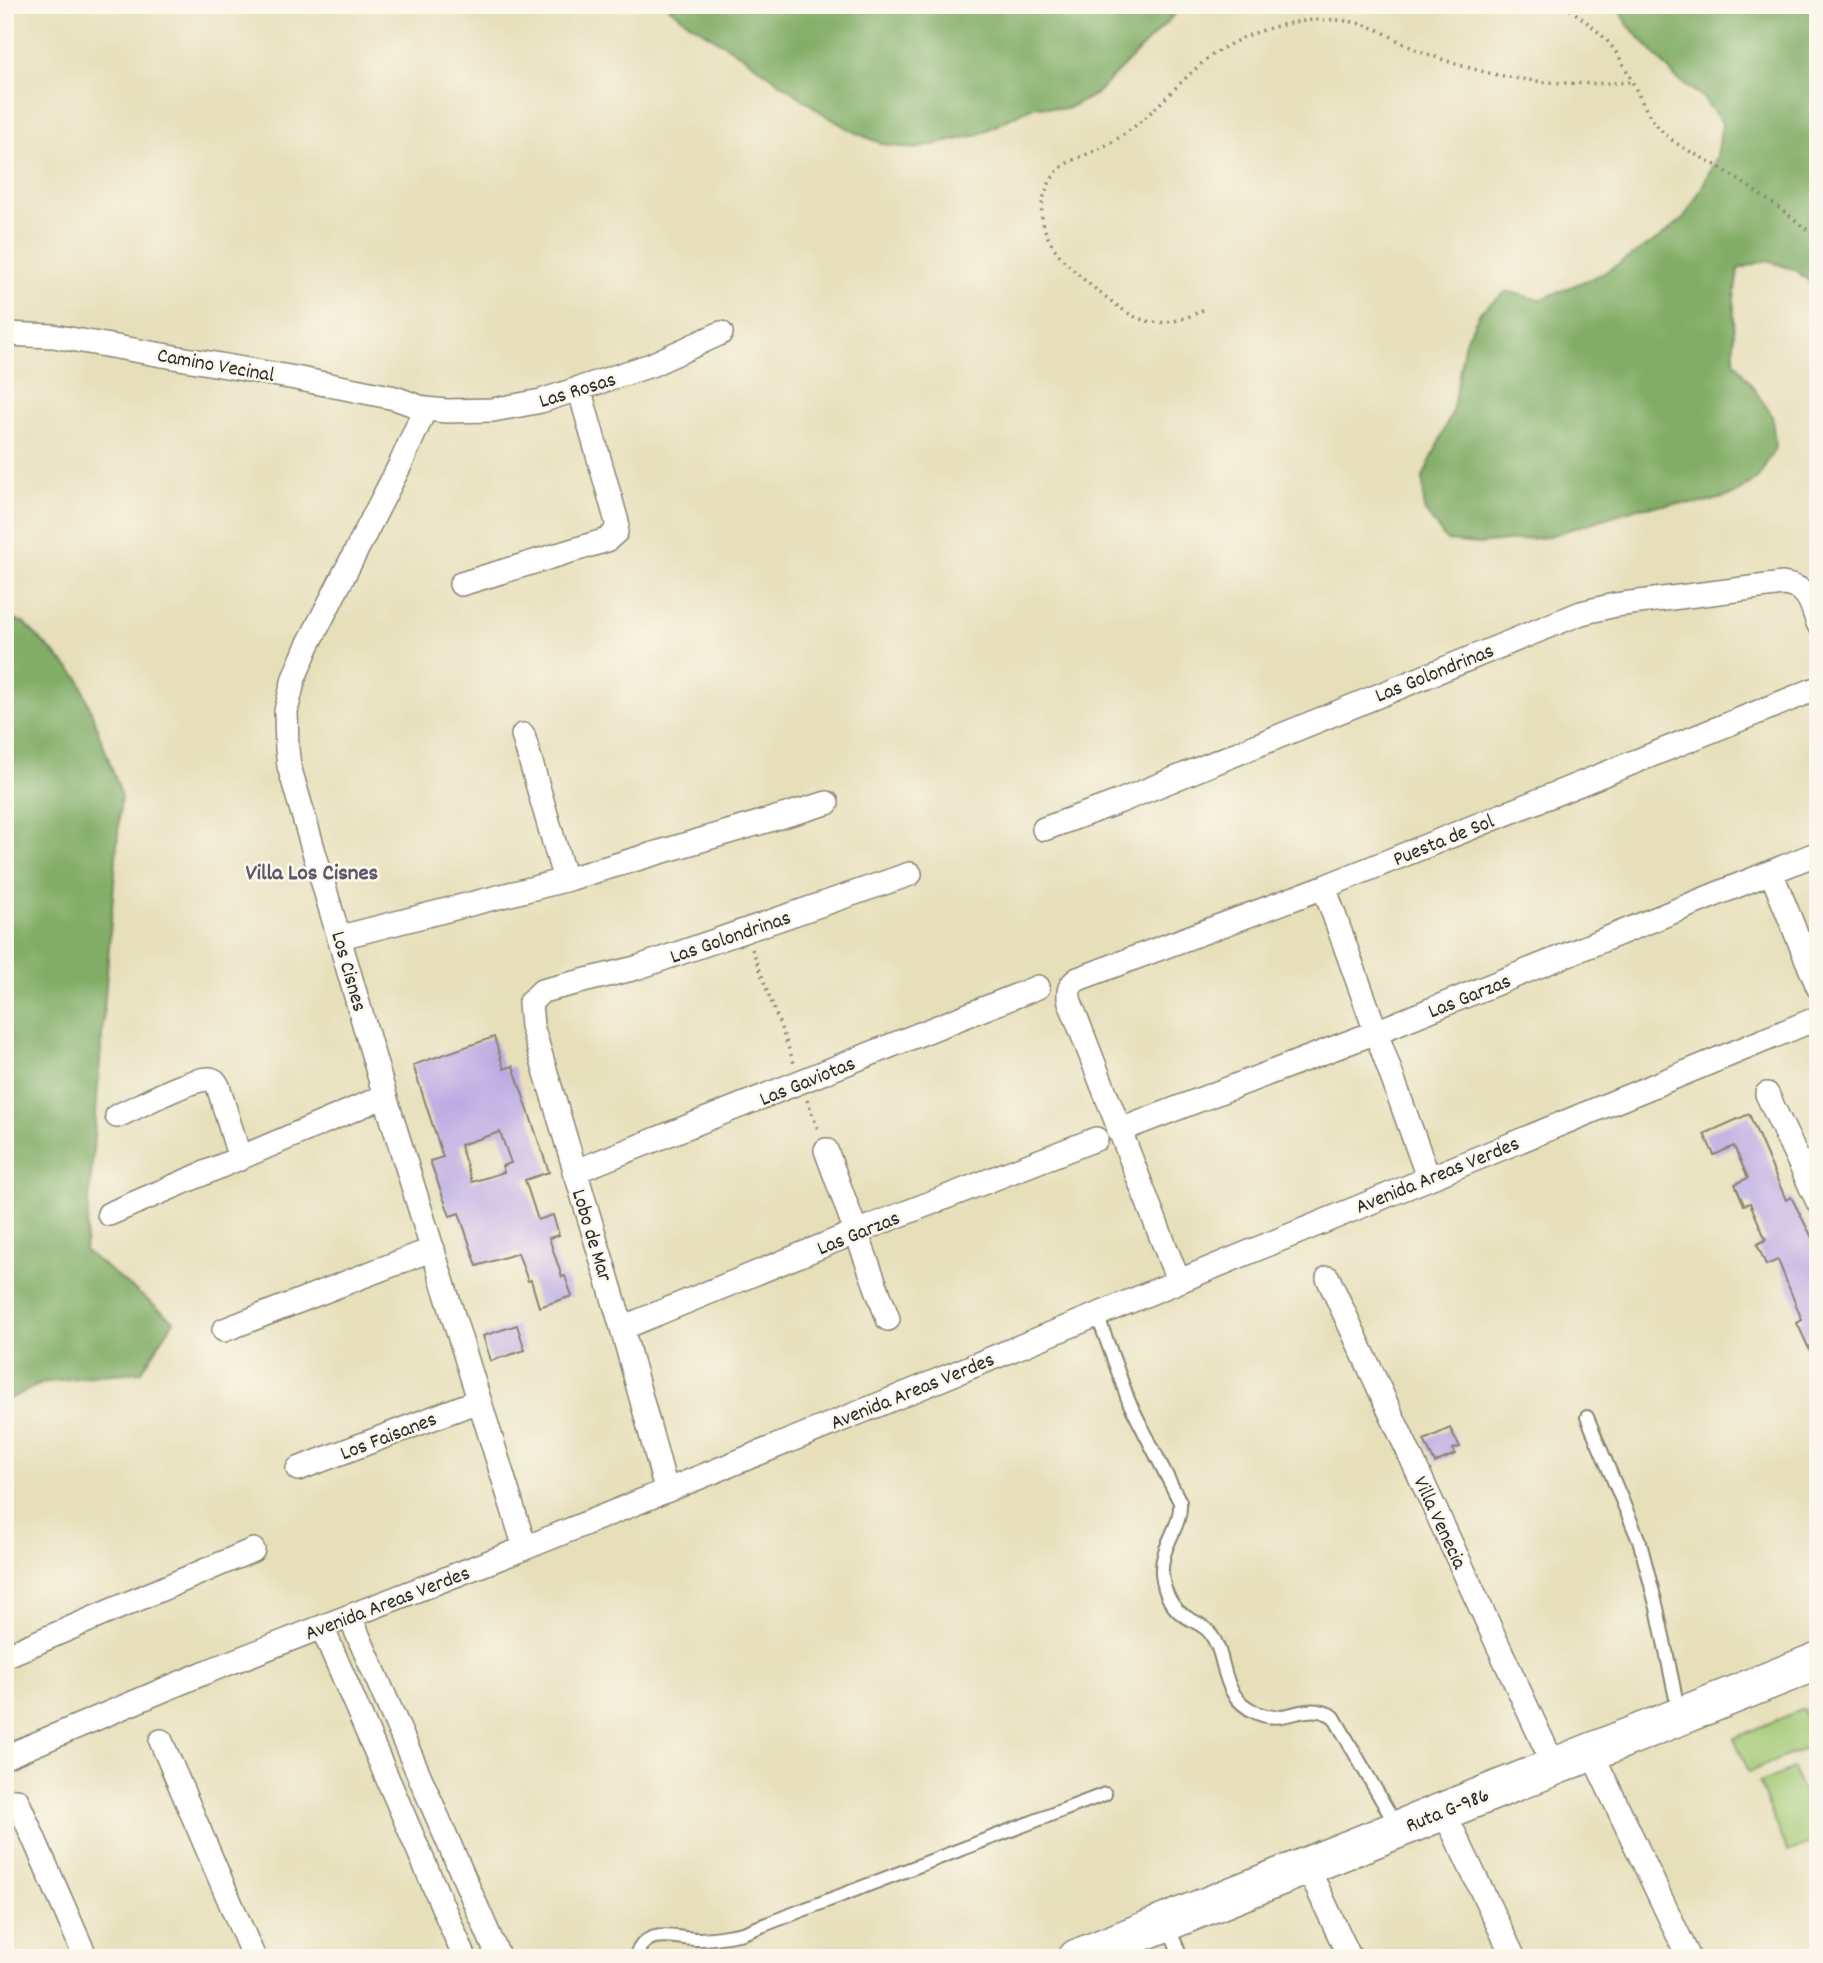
<svg xmlns="http://www.w3.org/2000/svg" width="1823" height="1963" font-family="Dekko,sans-serif">
<style>
.green{fill:#a2c974;stroke:#667a50;stroke-width:2}
.forest{fill:#81ad66;stroke:#566c48;stroke-width:2}
.building{fill:#bcace3;fill-rule:evenodd}
.lines{fill:none;stroke-linecap:round;stroke-linejoin:round}
.service-casing{stroke:#898572;stroke-width:16}
.minor-casing{stroke:#898572;stroke-width:26}
.primary-casing{stroke:#898572;stroke-width:40}
.path{stroke:#898572;stroke-width:3.5;stroke-dasharray:2 5;stroke-linecap:butt}
.service{stroke:#fff;stroke-width:12}
.minor{stroke:#fff;stroke-width:23}
.primary{stroke:#fff;stroke-width:37}
.labels{text-anchor:middle;stroke-width:5;stroke-linejoin:round;paint-order:stroke}
.street-label{font-size:21px;fill:#2b2b2b;stroke:#fbf7ec}
.neighbourhood-label{font-size:23px;font-weight:bold;fill:#5e586b;stroke:#fbf7ec}
</style>
<rect width="100%" height="100%" fill="#fbf7ec"/>
<filter id="ink" filterUnits="userSpaceOnUse"><feTurbulence type="fractalNoise" baseFrequency=".0143" numOctaves="2"/><feDisplacementMap in="SourceGraphic" scale="14" xChannelSelector="R" yChannelSelector="G"/><feConvolveMatrix kernelMatrix="1 2 1 2 8 2 1 2 1" color-interpolation-filters="sRGB"/></filter>
<filter id="wash" filterUnits="userSpaceOnUse"><feTurbulence type="fractalNoise" baseFrequency=".00686" numOctaves="4" result="noise"/><feDisplacementMap in="SourceGraphic" scale="28" xChannelSelector="R" yChannelSelector="G"/><feGaussianBlur stdDeviation="1.57" result="paint"/><feColorMatrix in="noise" values="0 0 0 0 0 0 0 0 0 0 0 0 0 0 0 0 0 1.4 0 .05"/><feComposite in="paint" operator="in"/></filter>
<g filter="url(#wash)">
<rect width="100%" height="100%" fill="#e7dfba"/>
<path class="green" d="M1803 1709 1818 1743 1749 1772 1734 1738Z
M1793 1769 1818 1829V1840L1788 1852 1759 1783Z"/>
<path class="forest" d="M666 5H1184L1095 95 1066 109 1035 106 977 135 915 149 883 144 854 132 825 115 744 57 688 22Z
M1618 5H1818V289L1797 271 1767 260 1738 269 1734 299V360L1772 415 1775 448 1758 478 1733 495 1705 503 1673 504 1638 508 1546 537 1478 544 1447 541 1424 510 1423 477 1452 413 1465 341 1481 311 1507 291 1539 300 1602 274 1658 239 1684 218 1701 189 1717 157 1722 123 1702 97 1675 77 1627 24Z
M5 617 24 623 79 678 121 794 85 1251 174 1321 141 1372 99 1375 42 1383 5 1401Z"/>
<g id="blocks">
<path class="building" d="M494 1037 504 1069 513 1066 549 1172 525 1180 538 1220 553 1215 559 1235 549 1238 562 1277 565 1276 572 1296 539 1307 531 1280 528 1281 518 1253 477 1266 459 1213 450 1216 430 1161 443 1157 413 1065ZM500 1132 511 1163 502 1166 504 1172 472 1182 460 1145Z
M1749 1114 1786 1200 1791 1197 1818 1249V1368L1797 1323 1802 1320 1778 1260 1766 1265 1757 1244 1766 1240 1750 1203 1744 1205 1735 1184 1748 1178 1734 1146 1714 1155 1704 1134Z
M517 1325 525 1350 491 1361 483 1336Z
M1450 1428 1460 1447 1453 1449 1455 1454 1435 1463 1424 1440Z"/>
</g>
</g>
<g filter="url(#ink)">
<use href="#blocks" fill-opacity="0" stroke="#898572" stroke-width="2"/>
<g class="lines">
<g class="service-casing">
<path id="service" d="M1097 1314 1129 1402 1180 1502C1182 1528 1160 1545 1162 1574 1164 1592 1171 1609 1188 1618 1196 1623 1204 1625 1210 1633 1230 1660 1217 1695 1257 1713 1286 1726 1306 1699 1334 1717L1396 1825
M1587 1417 1640 1543 1657 1608 1679 1713
M1167 1925 1182 1958
M635 1958C646 1925 673 1939 698 1939 713 1939 728 1936 743 1933L1105 1794"/>
</g>
<g class="minor-casing">
<path id="minor" d="M5 334 53 336 295 378 395 398 425 409 447 411 493 410 541 401 651 365 721 333
M425 409 400 465 307 647 294 678 286 711 287 749 289 766 385 1096 525 1548
M461 584 607 540 616 532 617 522 579 388
M523 735 565 880
M1044 829 1118 802 1581 613 1615 605 1783 584C1809 588 1810 600 1818 623
M1771 872 1818 987
M1324 887 1428 1177
M341 937 565 880 827 803
M1767 1094 1818 1202
M117 1116C136 1108 192 1077 210 1079 215 1080 216 1082 218 1086L240 1159
M1118 1131 1376 1032 1818 853
M826 1150 888 1319
M574 1172 1038 987
M109 1214 385 1096
M1328 1278 1554 1766
M1178 1280 1070 1002C1067 991 1069 985 1078 979L1324 887 1818 688
M622 1328 856 1232 1096 1139
M224 1330 433 1249
M298 1469 478 1401
M666 1489 622 1328 532 1026 530 1003 542 991 636 968 910 874
M350 1617 499 1958
M322 1627 465 1958
M5 1656 253 1550
M161 1741 254 1958
M1591 1751 1689 1958
M5 1757 206 1672 525 1548 900 1396 1818 1018
M17 1800 86 1958
M1443 1810 1514 1958
M1307 1866 1350 1958"/>
</g>
<g class="primary-casing">
<path id="primary" d="M1077 1958 1818 1661"/>
</g>
<path class="path" d="M1564 5C1583 19 1602 32 1615 51 1636 80 1642 118 1672 140 1686 151 1704 158 1719 167 1753 189 1787 212 1818 239
M1203 310C1187 318 1171 324 1153 322 1130 319 1116 304 1098 291 1065 265 1024 229 1050 182 1060 163 1074 160 1092 152 1141 131 1164 96 1202 63 1243 28 1320 8 1371 27 1383 31 1393 38 1404 44 1423 53 1443 60 1463 66 1518 83 1574 86 1631 82
M752 949 794 1063
M807 1100 819 1132"/>
<use href="#service" class="service"/>
<use href="#minor" class="minor"/>
<use href="#primary" class="primary"/>
</g>
</g>
<g class="labels">
<g class="street-label">
<text transform="translate(216 364) rotate(10)" y="7">Camino Vecinal</text>
<text transform="translate(577 389) rotate(-17)" y="7">Las Rosas</text>
<text transform="translate(1434 672) rotate(-22)" y="7">Las Golondrinas</text>
<text transform="translate(1443 839) rotate(-22)" y="7">Puesta de Sol</text>
<text transform="translate(730 936) rotate(-19)" y="7">Las Golondrinas</text>
<text transform="translate(350 971) rotate(74)" y="7">Los Cisnes</text>
<text transform="translate(1469 995) rotate(-22)" y="7">Las Garzas</text>
<text transform="translate(807 1080) rotate(-22)" y="7">Las Gaviotas</text>
<text transform="translate(1437 1174) rotate(-22)" y="7">Avenida Areas Verdes</text>
<text transform="translate(858 1232) rotate(-22)" y="7">Las Garzas</text>
<text transform="translate(593 1235) rotate(73)" y="7">Lobo de Mar</text>
<text transform="translate(912 1390) rotate(-22)" y="7">Avenida Areas Verdes</text>
<text transform="translate(388 1435) rotate(-21)" y="7">Los Faisanes</text>
<text transform="translate(1441 1522) rotate(65)" y="7">Villa Venecia</text>
<text transform="translate(387 1602) rotate(-21)" y="7">Avenida Areas Verdes</text>
<text transform="translate(1447 1809) rotate(-22)" y="7">Ruta G-986</text>
</g>
<g class="neighbourhood-label">
<text x="312" y="879">Villa Los Cisnes</text>
</g>
</g>
<rect width="1823" height="1963" fill="none" stroke="#fbf7ec" stroke-width="28"/>
</svg>
